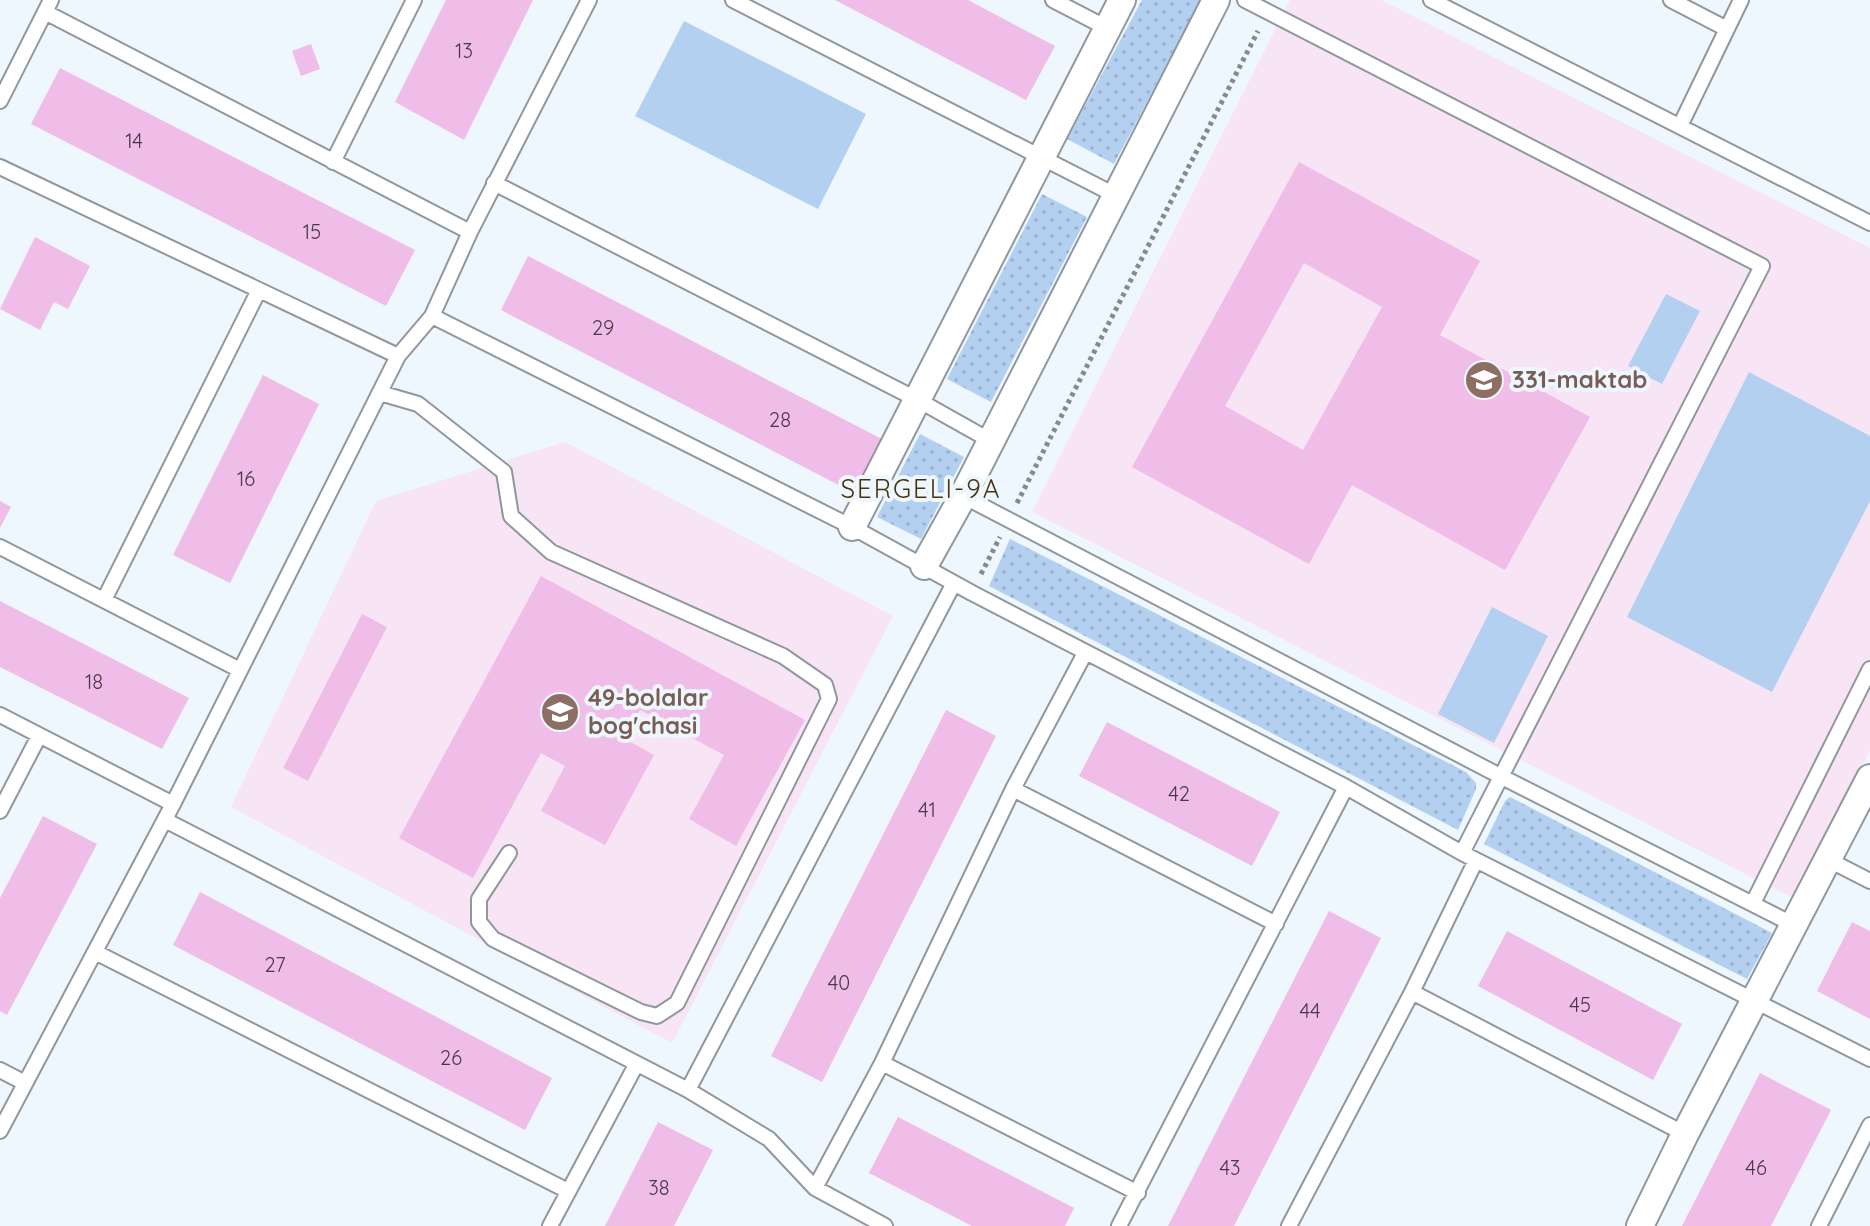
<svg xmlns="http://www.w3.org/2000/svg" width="1870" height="1226" font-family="Quicksand,sans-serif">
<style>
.education{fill:#f7e4f4}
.grass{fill:url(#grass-dots)}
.pitch{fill:#b3d0f0}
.building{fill:#efbde8;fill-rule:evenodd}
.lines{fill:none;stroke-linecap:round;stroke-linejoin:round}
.lane-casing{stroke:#90979f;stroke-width:18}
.street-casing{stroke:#90979f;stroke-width:30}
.path{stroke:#858a90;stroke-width:5;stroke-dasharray:4 4;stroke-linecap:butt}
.lane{stroke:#fff;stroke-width:14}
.street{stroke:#fff;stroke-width:26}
.labels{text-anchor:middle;stroke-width:8;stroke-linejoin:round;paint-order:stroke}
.number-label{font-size:20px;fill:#463a48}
.education-label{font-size:24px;font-weight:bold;fill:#785e54;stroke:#eef6fe;text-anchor:start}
.neighbourhood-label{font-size:26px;letter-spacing:2px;fill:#48350e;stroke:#eef6fe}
</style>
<defs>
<pattern id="grass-dots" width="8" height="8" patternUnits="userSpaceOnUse" patternTransform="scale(2)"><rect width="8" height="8" fill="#b3d0f0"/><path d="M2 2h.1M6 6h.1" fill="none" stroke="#99b1cd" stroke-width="1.8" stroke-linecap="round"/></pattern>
</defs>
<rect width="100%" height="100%" fill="#eef6fe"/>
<path class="education" d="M1290 0H1381L1870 248V751L1795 899 1032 512Z
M565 442 893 616 672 1043 231 807 376 501Z"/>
<path class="grass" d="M1142 0H1201L1114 164 1067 139Z
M1042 194 1087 217 991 402 947 379Z
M920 434 964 457 921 539 877 517Z
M1010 539 1466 772 1476 783V789L1458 830 989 586Z
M1510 797 1772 933 1747 979 1484 844 1505 801Z"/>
<path class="pitch" d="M684 21 866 114 818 209 635 116Z
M1666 294 1700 311 1662 384 1628 366Z
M1749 372 1870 436V501L1772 692 1627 617Z
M1492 607 1548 636 1494 743 1438 714Z"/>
<path class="building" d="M446 0H533L464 140 395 102Z
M835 0H968L1055 46 1026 100Z
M311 44 320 69 301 76 292 51Z
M60 68 415 250 386 306 31 124Z
M1299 162 1480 261 1440 335 1590 417 1505 570 1352 485 1309 564 1132 467ZM1304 263 1382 307 1303 450 1225 406Z
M35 237 90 266 68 309 54 302 40 330 0 309Z
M528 256 882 439 854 493 501 310Z
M263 375 319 404 230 583 173 555Z
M0 501 11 507 0 528Z
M541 576 805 720 736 846 689 819 724 755 640 710 625 739 654 755 605 845 541 811 565 766 541 753 473 878 399 838Z
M0 601 189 698 162 749 0 667Z
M362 614 387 627 308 781 283 768Z
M946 710 996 736 822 1082 771 1056Z
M1107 722 1280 812 1252 866 1079 776Z
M43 816 97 844 7 1015 0 1011V898Z
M200 892 552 1078 525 1130 173 945Z
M1329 911 1381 938 1234 1226H1168Z
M1852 922 1870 931V1019L1817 991Z
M1507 931 1682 1024 1653 1080 1478 986Z
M1760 1073 1831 1110 1771 1226H1682Z
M898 1117 1074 1208 1065 1226H972L869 1173Z
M658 1122 713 1150 674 1226H605Z"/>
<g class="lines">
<g class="lane-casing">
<path id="lane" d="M733 0 1115 195
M1053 0 1107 28
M1245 0 1762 266 1462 853
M1431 0 1870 223
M1671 0 1727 29
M45 12 470 232
M0 101 51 0
M1680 126 1741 0
M333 162 414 0
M0 167 398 356
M494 183 918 400 991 441
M432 316 852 527 972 593 1346 787 1462 853 1870 1059
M380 393 418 404 504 472 511 516 551 552 783 656 825 685 829 699 677 1003 657 1016 641 1012 493 939 479 922V899L509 853
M963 496 1502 777 1794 925
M0 547 240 670
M104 600 259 290
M0 715 173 804
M1013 789 1276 924
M0 811 39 736
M165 820 688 1090 769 1139 815 1188 885 1226
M1827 859 1870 881
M1753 903 1870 669
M97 953 568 1191
M1412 992 1685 1134
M882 1063 1138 1193
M0 1070 25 1083
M688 1090 954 583
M0 1131 173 804 398 356 432 316 470 232 589 0
M815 1188 882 1063 1013 789 1085 653
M550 1226 636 1065
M1119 1226 1346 787
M1289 1226 1412 992 1476 860
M1819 1226 1870 1125"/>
</g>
<g class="street-casing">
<path id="street" d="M852 527 1122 0
M924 566 963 496 1216 0
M1640 1226 1685 1134 1870 778"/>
</g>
<path class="path" d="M1017 503 1258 31
M981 574 1000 537"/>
<use href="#lane" class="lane"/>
<use href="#street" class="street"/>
</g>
<defs>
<g id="school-disc" transform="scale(2)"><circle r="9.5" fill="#8d6e63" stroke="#eef6fe"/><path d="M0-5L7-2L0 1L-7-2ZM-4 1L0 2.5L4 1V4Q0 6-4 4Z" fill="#fff"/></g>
</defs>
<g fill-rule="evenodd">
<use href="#school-disc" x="1484" y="380"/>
<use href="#school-disc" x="560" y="712"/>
</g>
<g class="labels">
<g class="number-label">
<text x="464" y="58">13</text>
<text x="134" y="148">14</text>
<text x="312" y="239">15</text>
<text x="603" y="335">29</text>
<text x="780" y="427">28</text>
<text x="246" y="486">16</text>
<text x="94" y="689">18</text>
<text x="1179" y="801">42</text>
<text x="927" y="817">41</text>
<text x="275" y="972">27</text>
<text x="839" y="990">40</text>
<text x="1580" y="1012">45</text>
<text x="1310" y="1018">44</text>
<text x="451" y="1065">26</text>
<text x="1230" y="1175">43</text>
<text x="1756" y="1175">46</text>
<text x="659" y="1195">38</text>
</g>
<g class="education-label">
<text x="1512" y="388">331-maktab</text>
<text x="588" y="706">49-bolalar<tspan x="588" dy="28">bog'chasi</tspan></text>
</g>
<g class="neighbourhood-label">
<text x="921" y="498">SERGELI-9A</text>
</g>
</g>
</svg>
